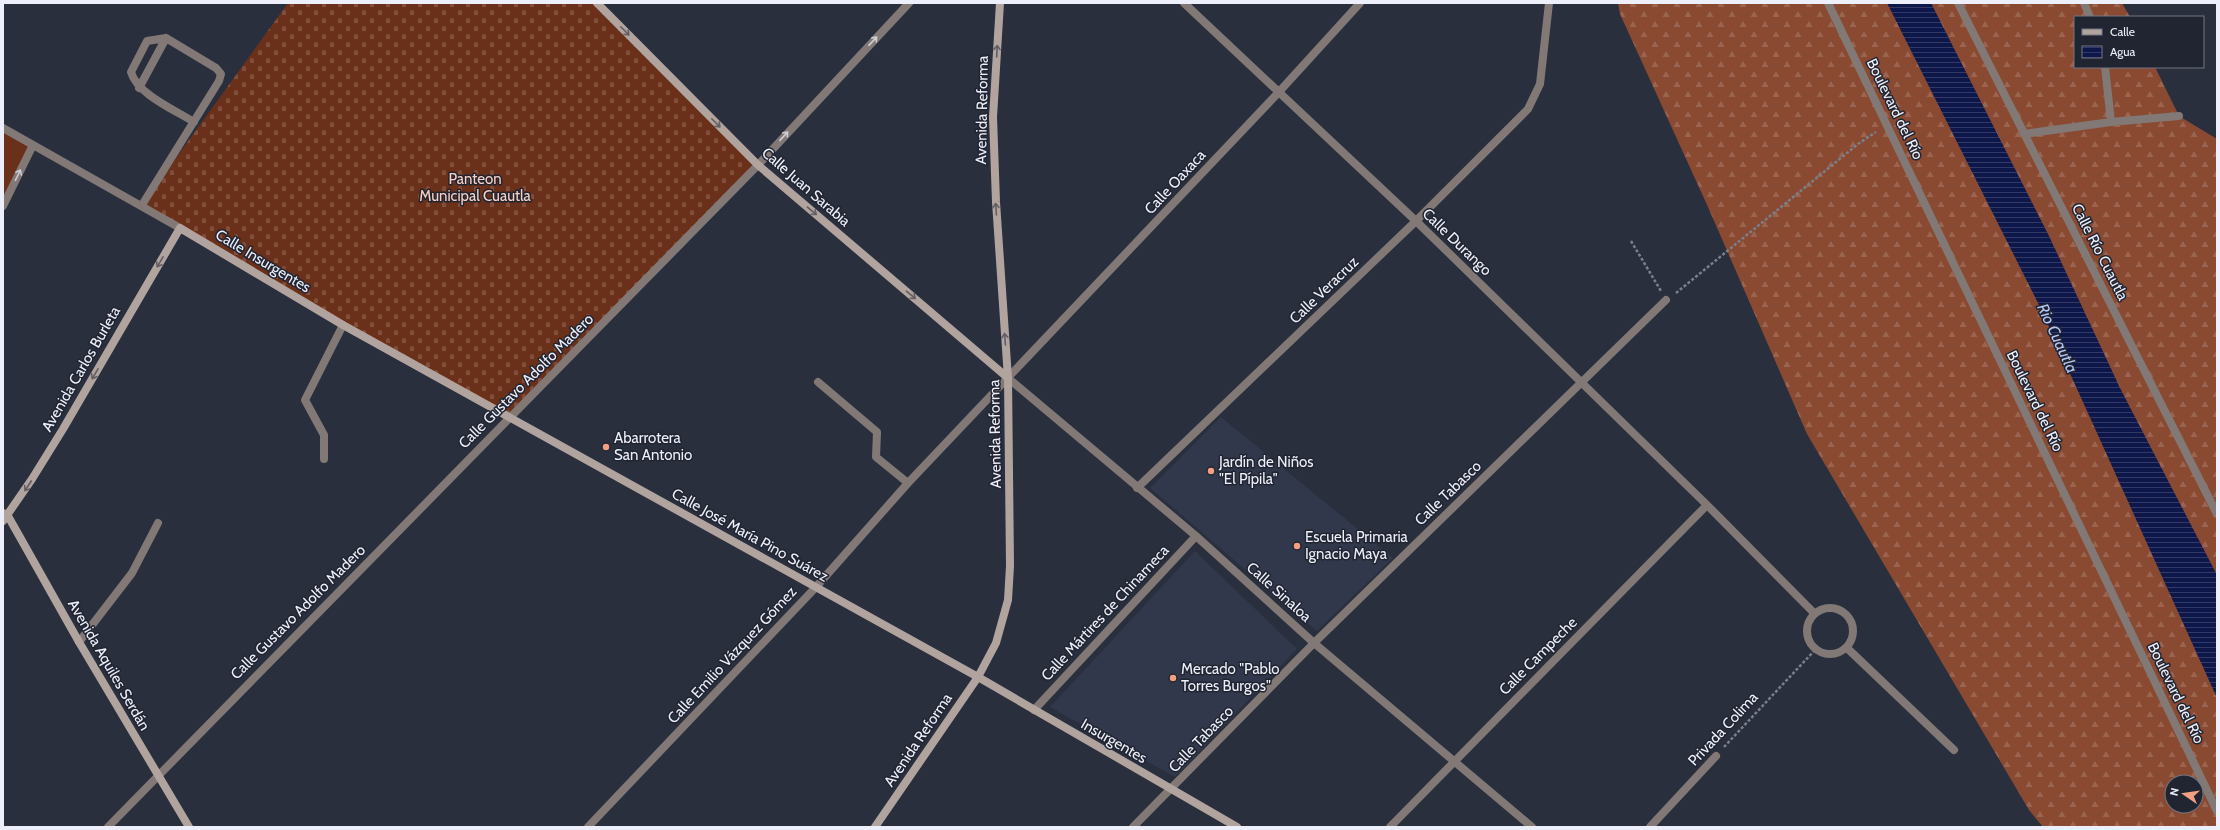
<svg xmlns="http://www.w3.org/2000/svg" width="2220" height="830" font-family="Cabin,sans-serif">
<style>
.built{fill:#31384b}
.forest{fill:url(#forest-firs);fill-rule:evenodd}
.cemetery{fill:url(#cemetery-stones)}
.park{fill:#6a3019}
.water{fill:url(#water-rules)}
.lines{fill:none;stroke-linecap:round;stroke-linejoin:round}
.path{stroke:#7b7f8c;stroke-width:2.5;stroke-dasharray:3 2;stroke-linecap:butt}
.street{stroke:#827976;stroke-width:8}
.secondary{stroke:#b1a39e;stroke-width:8}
.oneway{stroke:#625e63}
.oneway2{stroke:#cdccd2}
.poi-dot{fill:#f2a081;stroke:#212532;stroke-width:1.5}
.labels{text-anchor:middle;stroke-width:3;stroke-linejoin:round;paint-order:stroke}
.street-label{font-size:15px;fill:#edf0fa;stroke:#212532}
.park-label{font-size:15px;fill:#f9d1c3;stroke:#212532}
.poi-label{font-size:15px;fill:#edf0fa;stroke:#212532;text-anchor:start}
.water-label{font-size:16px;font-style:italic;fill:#b5c6f9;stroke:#212532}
</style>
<defs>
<pattern id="forest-firs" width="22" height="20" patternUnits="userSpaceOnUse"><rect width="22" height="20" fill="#894a31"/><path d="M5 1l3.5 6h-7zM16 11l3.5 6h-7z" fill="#9a6450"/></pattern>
<pattern id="cemetery-stones" width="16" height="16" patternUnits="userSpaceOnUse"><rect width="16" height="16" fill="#6a3019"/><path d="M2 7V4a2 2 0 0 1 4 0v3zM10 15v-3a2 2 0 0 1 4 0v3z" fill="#804e3b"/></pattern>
<pattern id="water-rules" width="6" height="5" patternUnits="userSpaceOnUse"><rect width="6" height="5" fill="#0e1749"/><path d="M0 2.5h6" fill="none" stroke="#313964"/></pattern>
</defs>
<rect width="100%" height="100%" fill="#2a2f3d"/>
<path class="built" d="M1221 417 1393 558 1317 631 1150 488Z
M1195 551 1297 649 1175 777 1050 707Z"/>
<path class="forest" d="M1618 3H2122L2130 17H2075V67H2155L2179 116 2217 139V827H2043L2029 810 1807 434 1708 207 1620 14ZM2172 782H2196V806H2172Z"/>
<path class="cemetery" d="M288 3H597L758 165 509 418 142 205Z"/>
<path class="park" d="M3 128 33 145 3 206Z"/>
<path class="water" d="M1887 3H1931L2049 236 2121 390 2217 575V698L2039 305Z"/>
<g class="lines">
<path class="path" d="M1631 241 1661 291
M1676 293 1858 144 1876 132
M1724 747 1815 650"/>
<path class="street" d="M1184 3 1416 221 1707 505 1814 613
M1828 3 2217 811
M1958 3 2217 514
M2084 3 2090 17
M2105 67 2111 122
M139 88 166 38
M3 128 180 228
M2024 134 2111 122 2179 116
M142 205 219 81 221 74 216 68 166 38 147 41 131 72C137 94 175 110 194 122
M3 206 33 145
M1008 378 1196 536 1314 643 1532 827
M818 382 877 432 876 457 908 483
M324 459V435L305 400 343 325
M1137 488 1416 221 1528 109 1540 84 1549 3
M1807 631a23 23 0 1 1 46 0a23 23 0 1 1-46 0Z
M79 642 132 573 158 523
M1847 648 1954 750
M1034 710 1196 536
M108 827 758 165 909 3
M588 827 816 587 908 483 1278 93 1360 3
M1133 827 1314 643 1666 300
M1390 827 1707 505
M1650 827 1716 756"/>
<path class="secondary" d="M597 3 758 165 1008 378
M3 513 8 516 79 642 189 827
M3 521 32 479 63 429 180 228 343 325 978 677 1237 827
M875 827 978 677 996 643 1008 600 1010 566 1008 378 996 202 993 117 1000 3"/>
</g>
<defs><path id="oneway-shaft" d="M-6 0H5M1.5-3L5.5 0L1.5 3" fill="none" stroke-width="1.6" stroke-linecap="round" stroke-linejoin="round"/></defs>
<g class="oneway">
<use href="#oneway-shaft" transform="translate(625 31) rotate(45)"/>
<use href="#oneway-shaft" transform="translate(997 51) rotate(-87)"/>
<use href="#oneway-shaft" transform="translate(716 123) rotate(45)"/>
<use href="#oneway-shaft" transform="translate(996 209) rotate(-94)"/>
<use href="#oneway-shaft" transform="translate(812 211) rotate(40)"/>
<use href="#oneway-shaft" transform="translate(160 262) rotate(120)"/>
<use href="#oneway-shaft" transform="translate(911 295) rotate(40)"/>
<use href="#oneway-shaft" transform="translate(1005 339) rotate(-94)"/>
<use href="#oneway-shaft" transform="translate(95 374) rotate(120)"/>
<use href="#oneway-shaft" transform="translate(28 486) rotate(123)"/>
</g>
<g class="oneway2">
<use href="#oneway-shaft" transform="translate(873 41) rotate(-47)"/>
<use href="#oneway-shaft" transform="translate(784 136) rotate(-47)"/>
<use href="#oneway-shaft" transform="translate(18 175) rotate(-64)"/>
</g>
<g class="poi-dot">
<circle cx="606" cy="447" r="4"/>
<circle cx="1211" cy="471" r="4"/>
<circle cx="1297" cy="546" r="4"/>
<circle cx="1173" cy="678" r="4"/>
</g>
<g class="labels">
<g class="street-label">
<text transform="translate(1895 109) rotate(64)" y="5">Boulevard del Río</text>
<text transform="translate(982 110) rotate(-89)" y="5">Avenida Reforma</text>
<text transform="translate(1175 182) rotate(-47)" y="5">Calle Oaxaca</text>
<text transform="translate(806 187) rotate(41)" y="5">Calle Juan Sarabia</text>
<text transform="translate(1457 242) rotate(44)" y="5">Calle Durango</text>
<text transform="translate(2100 252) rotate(63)" y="5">Calle Río Cuautla</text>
<text transform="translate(263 261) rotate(31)" y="5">Calle Insurgentes</text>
<text transform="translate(1324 290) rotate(-44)" y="5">Calle Veracruz</text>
<text transform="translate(81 369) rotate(-60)" y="5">Avenida Carlos Burleta</text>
<text transform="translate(526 381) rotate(-45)" y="5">Calle Gustavo Adolfo Madero</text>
<text transform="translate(2035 401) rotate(64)" y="5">Boulevard del Río</text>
<text transform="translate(995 434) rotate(-91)" y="5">Avenida Reforma</text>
<text transform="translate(1448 493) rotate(-44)" y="5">Calle Tabasco</text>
<text transform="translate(750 535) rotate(29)" y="5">Calle José María Pino Suárez</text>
<text transform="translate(1279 592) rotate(42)" y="5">Calle Sinaloa</text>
<text transform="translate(298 612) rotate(-45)" y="5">Calle Gustavo Adolfo Madero</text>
<text transform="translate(1105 613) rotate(-47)" y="5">Calle Mártires de Chinameca</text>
<text transform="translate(732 655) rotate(-47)" y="5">Calle Emilio Vázquez Gómez</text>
<text transform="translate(1538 656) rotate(-45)" y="5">Calle Campeche</text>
<text transform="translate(109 665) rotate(60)" y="5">Avenida Aquiles Serdán</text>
<text transform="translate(2176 693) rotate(64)" y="5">Boulevard del Río</text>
<text transform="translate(1723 729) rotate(-47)" y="5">Privada Colima</text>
<text transform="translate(1201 739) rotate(-46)" y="5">Calle Tabasco</text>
<text transform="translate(918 740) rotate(-56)" y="5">Avenida Reforma</text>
<text transform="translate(1114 741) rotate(30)" y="5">Insurgentes</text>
</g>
<g class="park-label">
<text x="475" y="184">Panteon<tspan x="475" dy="17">Municipal Cuautla</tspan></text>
</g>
<g class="poi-label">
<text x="614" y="443">Abarrotera<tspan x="614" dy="17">San Antonio</tspan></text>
<text x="1219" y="467">Jardín de Niños<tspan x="1219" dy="17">"El Pípila"</tspan></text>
<text x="1305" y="542">Escuela Primaria<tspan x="1305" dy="17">Ignacio Maya</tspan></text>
<text x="1181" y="674">Mercado "Pablo<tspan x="1181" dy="17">Torres Burgos"</tspan></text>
</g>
<g class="water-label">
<text transform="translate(2058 338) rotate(65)" y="6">Rio Cuautla</text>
</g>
</g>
<rect width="2220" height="830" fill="none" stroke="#edf0fa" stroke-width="8"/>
<rect x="2074" y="16" width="130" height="52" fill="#212532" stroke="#737682"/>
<rect x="2082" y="29" width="20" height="6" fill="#b1a39e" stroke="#737682"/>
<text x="2110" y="36" font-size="12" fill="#edf0fa">Calle</text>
<rect x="2082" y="46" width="20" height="12" fill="url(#water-rules)" stroke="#737682"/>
<text x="2110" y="56" font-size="12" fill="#edf0fa">Agua</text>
<g transform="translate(2184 794) rotate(283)"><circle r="19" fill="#212532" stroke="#737682"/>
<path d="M0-3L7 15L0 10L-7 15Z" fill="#f2a081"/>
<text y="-6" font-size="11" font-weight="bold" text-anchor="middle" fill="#edf0fa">N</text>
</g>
</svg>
